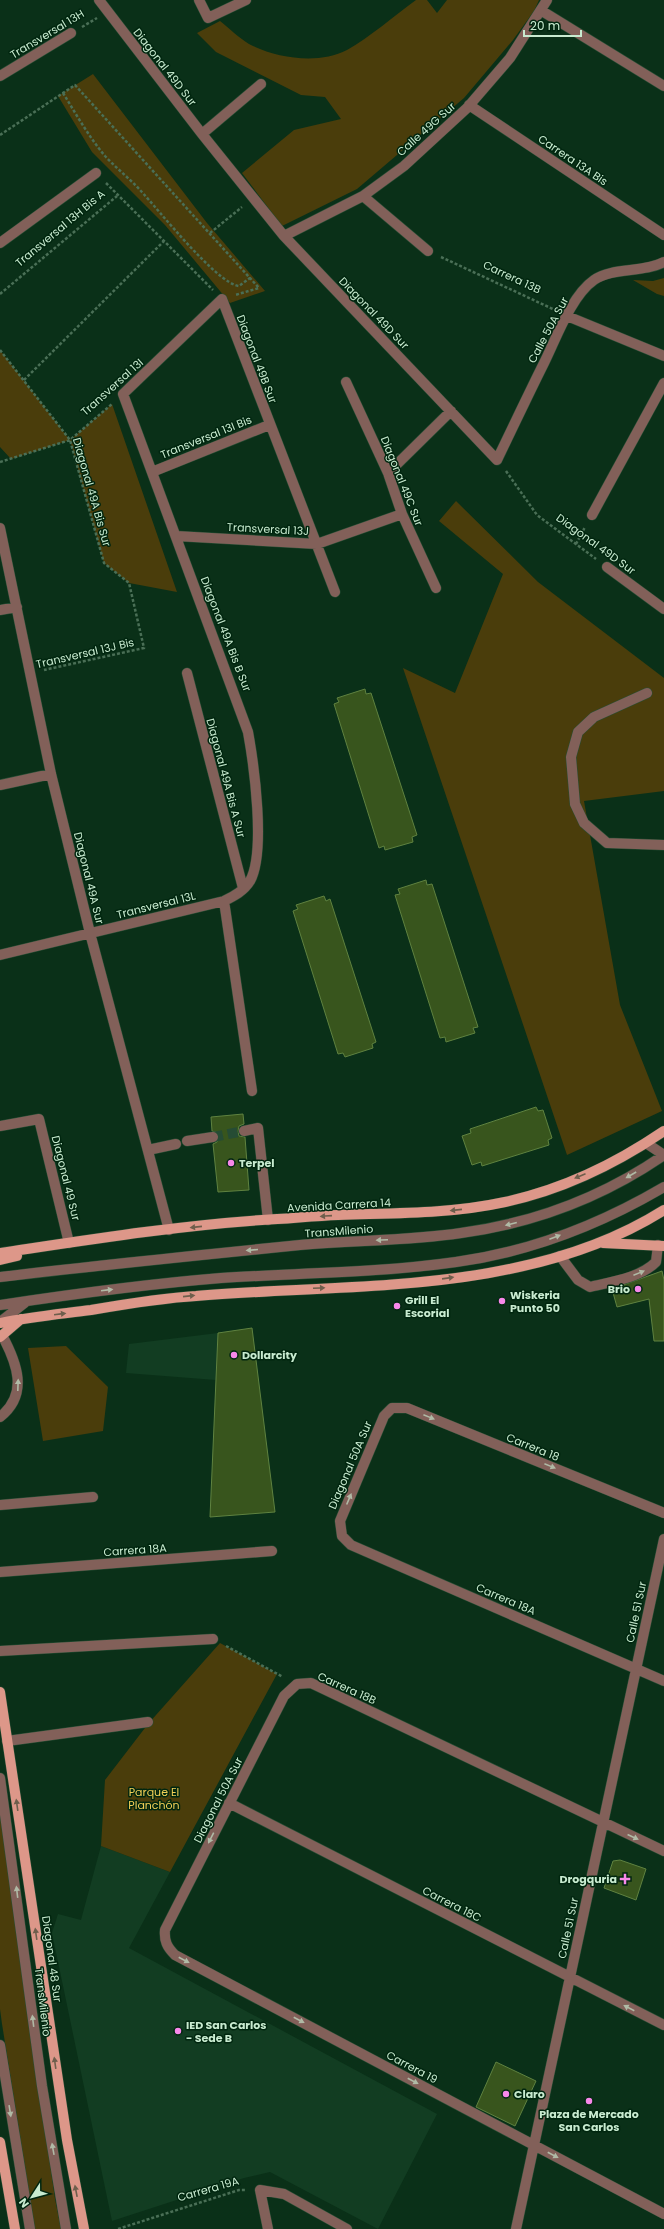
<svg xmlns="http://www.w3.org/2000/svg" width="664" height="2229" font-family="Poppins,sans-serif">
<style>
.built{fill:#123d22}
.green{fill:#4a3d0b}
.building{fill:#38551d;stroke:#5f8240}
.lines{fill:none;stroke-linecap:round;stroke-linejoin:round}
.minor-tunnel{stroke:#264c34;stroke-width:10;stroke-dasharray:10 5;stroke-linecap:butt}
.minor-casing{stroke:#284e35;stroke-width:11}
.major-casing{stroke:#284e35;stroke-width:11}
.path{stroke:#4a6f56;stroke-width:2.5;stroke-dasharray:3 2;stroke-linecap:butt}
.minor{stroke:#826059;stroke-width:10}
.major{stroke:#dd9789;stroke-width:10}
.oneway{fill:#b0baa6}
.oneway2{fill:#6e5e4c}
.poi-dot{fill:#f888ea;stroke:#00260f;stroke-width:1.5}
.labels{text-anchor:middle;stroke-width:3;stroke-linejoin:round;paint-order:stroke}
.street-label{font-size:11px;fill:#c8ebd0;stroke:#00260f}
.poi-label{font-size:11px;font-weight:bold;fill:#c8ebd0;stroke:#00260f;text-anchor:start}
.park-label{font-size:11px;fill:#f3cf56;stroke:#00260f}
</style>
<rect width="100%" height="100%" fill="#0a3018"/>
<path class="built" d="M218 1333 216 1380 126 1373 129 1344Z
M101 1846 170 1872 129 1948 437 2114 378 2229 270 2172 244 2178 112 2221 52 1933 58 1914 81 1920Z"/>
<path class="green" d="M416 0H427L437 13 447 0H539L534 11 513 40 464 98 357 189 282 226 242 173 294 130 341 119 325 97 301 95 216 52 197 33 220 21C229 28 239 38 249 44 276 58 318 65 347 50 369 38 395 15 416 0Z
M93 74 207 223 265 291 230 303 165 225 92 152 58 96Z
M664 278V296L657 294 633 280 653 281Z
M0 350 70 440 112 404 177 592 129 583 104 563 70 440 11 459 0 447Z
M456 501 538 582 664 678V791L584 801 620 1005 662 1111 567 1155 403 668 455 693 503 574 439 521Z
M66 1346 108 1387 103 1431 43 1441 28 1348Z
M220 1643 277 1674 170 1872 101 1846 105 1780 148 1724Z
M0 1813 55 2199 61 2229H35L2 2024 0 2009Z"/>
<path class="building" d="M365 689 366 694 371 693 417 835 412 837 413 842 385 850 384 846 379 848 334 704 339 702 337 698Z
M426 880 427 885 432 884 478 1027 473 1028 475 1033 446 1042 445 1037 440 1038 395 895 400 894 398 889Z
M324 896 326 901 330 899 376 1042 372 1044 373 1048 345 1057 343 1053 338 1054 293 911 298 909 296 905Z
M536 1107 538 1111 543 1110 552 1138 548 1140 549 1145 482 1166 481 1162 472 1165 462 1136 471 1133 470 1129Z
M243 1114 244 1124 239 1126 238 1132 239 1136 245 1137 249 1190 218 1192 213 1144 217 1142 219 1136 218 1133 212 1131 211 1117Z
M662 1271 664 1280V1341H654L649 1299 617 1307 612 1289Z
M252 1328 275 1512 210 1517 218 1333Z
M620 1860 646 1869 636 1900 604 1888 613 1861Z
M496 2062 536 2081 515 2126 476 2107Z"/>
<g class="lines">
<path class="minor-tunnel" d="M213 1137 244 1131"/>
<g class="minor-casing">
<path id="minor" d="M99 0 202 134 284 236 497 460C513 427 528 395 544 363 556 339 571 296 594 280 612 267 644 273 664 262
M199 0 208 18 246 0
M542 11 664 86
M0 76 71 33
M469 105 664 235
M202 134 261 84
M363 196 428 251
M284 236 363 196 404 166 467 108 510 58 547 0
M0 243 96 173
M567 316 664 356
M346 382 388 473 402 514 436 588
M152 472 269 425
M388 473 451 411
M592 515 664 383
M0 528 51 774 90 933 169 1230
M176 536 317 544 402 514
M607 567 664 609
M0 610 17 607
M187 673 243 888
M647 693 594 717 578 732 571 757 575 804 584 823 607 843 664 845
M0 785 51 774
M224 901 252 1091
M0 955 224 901C234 896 244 891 250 881 266 852 254 765 248 732L123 394 222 299 335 592
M0 1126 39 1119 69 1243
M244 1131 258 1128 268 1220
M187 1141 213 1137
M646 1143 664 1155
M148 1150 176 1144
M560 1256 578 1280 590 1287C611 1282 640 1278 656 1262L658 1245
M0 1277C100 1265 200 1255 300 1245 354 1240 408 1241 461 1233 534 1223 603 1197 664 1155
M0 1305C73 1294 147 1284 221 1278 299 1273 378 1273 456 1262 529 1252 601 1224 664 1187
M0 1322 27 1301
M0 1417C29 1394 17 1363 2 1335
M0 1505 93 1497
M664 1513 407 1408H392L384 1416 340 1521 342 1536 351 1545 664 1681
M0 1572 272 1551
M0 1651 213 1639
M7 1741 148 1722
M0 1778 42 2086 66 2229
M229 1803 664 2025
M664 1851 311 1683 297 1684 284 1696 165 1930C164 1941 167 1947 175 1955L664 2214
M0 2045 30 2229
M268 2229 260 2190 284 2194 347 2229
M516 2229 664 1539"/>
</g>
<g class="major-casing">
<path id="major" d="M603 1243 664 1246
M0 1253C87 1240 174 1226 262 1220 287 1219 312 1216 338 1215 394 1213 450 1214 505 1202 561 1190 617 1163 664 1131
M0 1260 17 1256
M0 1323C30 1317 61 1314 91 1310 126 1304 161 1298 196 1296 350 1283 528 1296 664 1210
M0 1337 21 1319
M0 1692 67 2140 84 2229
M0 2142 15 2229"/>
</g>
<path class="path" d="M82 27 97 18
M63 93C76 114 89 137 105 156 116 168 129 178 140 190 158 209 217 284 239 286L250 278
M0 135 75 85 259 288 235 295
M106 183 213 290
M210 233 242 207
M441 257 555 310
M0 294 117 196
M0 350 70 440 104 563 129 583 144 648 44 670
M24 380 164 241
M0 462 70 440 112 404
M506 471 537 515 596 559
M576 544 585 527
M226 1646 283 1677
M118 2229 239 2190H245"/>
<use href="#minor" class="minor"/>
<use href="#major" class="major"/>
</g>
<defs><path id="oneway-solid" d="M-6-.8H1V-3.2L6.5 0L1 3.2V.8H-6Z"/></defs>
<g class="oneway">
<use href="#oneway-solid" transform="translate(631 1175) rotate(150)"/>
<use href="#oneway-solid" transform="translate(511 1224) rotate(166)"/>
<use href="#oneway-solid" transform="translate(555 1237) rotate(-21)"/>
<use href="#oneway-solid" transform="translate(382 1240) rotate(177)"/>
<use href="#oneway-solid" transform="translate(252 1250) rotate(175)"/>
<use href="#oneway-solid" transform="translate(639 1273) rotate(-22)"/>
<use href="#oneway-solid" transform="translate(107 1290) rotate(-7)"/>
<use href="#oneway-solid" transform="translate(18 1385) rotate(-88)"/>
<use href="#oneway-solid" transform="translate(429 1417) rotate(22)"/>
<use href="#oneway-solid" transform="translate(550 1466) rotate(22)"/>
<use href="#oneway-solid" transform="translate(349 1499) rotate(-67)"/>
<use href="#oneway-solid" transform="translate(633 1837) rotate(25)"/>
<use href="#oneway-solid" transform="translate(211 1838) rotate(117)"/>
<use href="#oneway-solid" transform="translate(17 1892) rotate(-97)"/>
<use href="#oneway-solid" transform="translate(184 1960) rotate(28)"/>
<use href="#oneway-solid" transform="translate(629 2008) rotate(-153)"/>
<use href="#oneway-solid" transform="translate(299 2020) rotate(28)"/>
<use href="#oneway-solid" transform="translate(33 2021) rotate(-97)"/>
<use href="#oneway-solid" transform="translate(413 2081) rotate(28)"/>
<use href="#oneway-solid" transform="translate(10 2111) rotate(81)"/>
<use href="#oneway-solid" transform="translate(53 2149) rotate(-100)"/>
<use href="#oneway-solid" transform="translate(553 2155) rotate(28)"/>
</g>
<g class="oneway2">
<use href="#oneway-solid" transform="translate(580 1176) rotate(157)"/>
<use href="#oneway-solid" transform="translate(456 1210) rotate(174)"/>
<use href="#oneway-solid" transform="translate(326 1216) rotate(176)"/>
<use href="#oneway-solid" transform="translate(196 1227) rotate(174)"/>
<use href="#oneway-solid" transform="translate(448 1278) rotate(-8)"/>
<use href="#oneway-solid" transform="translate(319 1288) rotate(-3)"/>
<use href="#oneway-solid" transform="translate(189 1296) rotate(-6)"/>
<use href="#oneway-solid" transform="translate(60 1314) rotate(-7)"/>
<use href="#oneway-solid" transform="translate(17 1805) rotate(-98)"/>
<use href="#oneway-solid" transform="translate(36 1934) rotate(-98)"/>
<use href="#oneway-solid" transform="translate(55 2063) rotate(-98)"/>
<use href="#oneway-solid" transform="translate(76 2191) rotate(-101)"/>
</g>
<g class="poi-dot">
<circle cx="231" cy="1163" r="4"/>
<circle cx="638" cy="1289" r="4"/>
<circle cx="502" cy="1301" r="4"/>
<circle cx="397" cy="1306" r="4"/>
<circle cx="234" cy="1355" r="4"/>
<path d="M623 1873h4v4h4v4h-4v4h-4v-4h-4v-4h4z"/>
<circle cx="178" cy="2031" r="4"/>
<circle cx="506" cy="2094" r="4"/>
<circle cx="589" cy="2101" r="4"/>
</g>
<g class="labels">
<g class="street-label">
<text transform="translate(47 34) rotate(-31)" y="4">Transversal 13H</text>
<text transform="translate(165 67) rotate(52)" y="4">Diagonal 49D Sur</text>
<text transform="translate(426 129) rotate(-42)" y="4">Calle 49G Sur</text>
<text transform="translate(573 160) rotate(34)" y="4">Carrera 13A Bis</text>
<text transform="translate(60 228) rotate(-40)" y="4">Transversal 13H Bis A</text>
<text transform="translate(512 277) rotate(25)" y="4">Carrera 13B</text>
<text transform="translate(374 313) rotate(46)" y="4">Diagonal 49D Sur</text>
<text transform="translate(548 330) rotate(-62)" y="4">Calle 50A Sur</text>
<text transform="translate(257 359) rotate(69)" y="4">Diagonal 49B Sur</text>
<text transform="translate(112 387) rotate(-42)" y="4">Transversal 13I</text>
<text transform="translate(206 437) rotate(-22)" y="4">Transversal 13I Bis</text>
<text transform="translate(402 481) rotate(68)" y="4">Diagonal 49C Sur</text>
<text transform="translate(92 492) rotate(74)" y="4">Diagonal 49A Bis Sur</text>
<text transform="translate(268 529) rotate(3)" y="4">Transversal 13J</text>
<text transform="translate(596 544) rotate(36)" y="4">Diagonal 49D Sur</text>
<text transform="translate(226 634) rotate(69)" y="4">Diagonal 49A Bis B Sur</text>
<text transform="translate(85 653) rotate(-13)" y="4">Transversal 13J Bis</text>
<text transform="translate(226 778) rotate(75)" y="4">Diagonal 49A Bis A Sur</text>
<text transform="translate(89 878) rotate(76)" y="4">Diagonal 49A Sur</text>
<text transform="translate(156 905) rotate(-14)" y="4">Transversal 13L</text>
<text transform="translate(66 1178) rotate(76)" y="4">Diagonal 49 Sur</text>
<text transform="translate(339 1205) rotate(-3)" y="4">Avenida Carrera 14</text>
<text transform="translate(339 1231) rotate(-4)" y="4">TransMilenio</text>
<text transform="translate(533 1447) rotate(22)" y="4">Carrera 18</text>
<text transform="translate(350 1465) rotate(-67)" y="4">Diagonal 50A Sur</text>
<text transform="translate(135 1550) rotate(-4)" y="4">Carrera 18A</text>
<text transform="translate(506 1599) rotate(23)" y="4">Carrera 18A</text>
<text transform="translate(636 1612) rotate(-78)" y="4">Calle 51 Sur</text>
<text transform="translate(347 1688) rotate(24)" y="4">Carrera 18B</text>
<text transform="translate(218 1800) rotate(-63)" y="4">Diagonal 50A Sur</text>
<text transform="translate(452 1904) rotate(27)" y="4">Carrera 18C</text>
<text transform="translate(568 1928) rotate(-78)" y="4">Calle 51 Sur</text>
<text transform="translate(52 1959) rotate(82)" y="4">Diagonal 48 Sur</text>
<text transform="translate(43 2002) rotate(83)" y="4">TransMilenio</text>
<text transform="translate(412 2067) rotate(28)" y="4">Carrera 19</text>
<text transform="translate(208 2189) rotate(-16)" y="4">Carrera 19A</text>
</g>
<g class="poi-label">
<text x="239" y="1167">Terpel</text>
<text x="630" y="1293" text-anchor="end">Brio</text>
<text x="510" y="1299">Wiskeria<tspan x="510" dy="13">Punto 50</tspan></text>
<text x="405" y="1304">Grill El<tspan x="405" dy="13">Escorial</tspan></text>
<text x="242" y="1359">Dollarcity</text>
<text x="617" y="1883" text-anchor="end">Drogquria</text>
<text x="186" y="2029">IED San Carlos<tspan x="186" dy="13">- Sede B</tspan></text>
<text x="514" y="2098">Claro</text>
<text x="589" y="2118" text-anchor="middle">Plaza de Mercado<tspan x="589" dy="13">San Carlos</tspan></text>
</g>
<g class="park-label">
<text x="154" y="1796">Parque El<tspan x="154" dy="13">Planchón</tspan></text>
</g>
</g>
<g transform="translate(32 2197) rotate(234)" stroke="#00260f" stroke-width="3" paint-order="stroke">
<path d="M0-3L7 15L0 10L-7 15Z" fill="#c8ebd0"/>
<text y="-6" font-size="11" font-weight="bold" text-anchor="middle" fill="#c8ebd0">N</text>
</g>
<path d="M524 30v6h57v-6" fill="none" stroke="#c8ebd0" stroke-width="2"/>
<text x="530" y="30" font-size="12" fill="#c8ebd0" stroke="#00260f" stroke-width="3" paint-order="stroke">20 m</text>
</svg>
